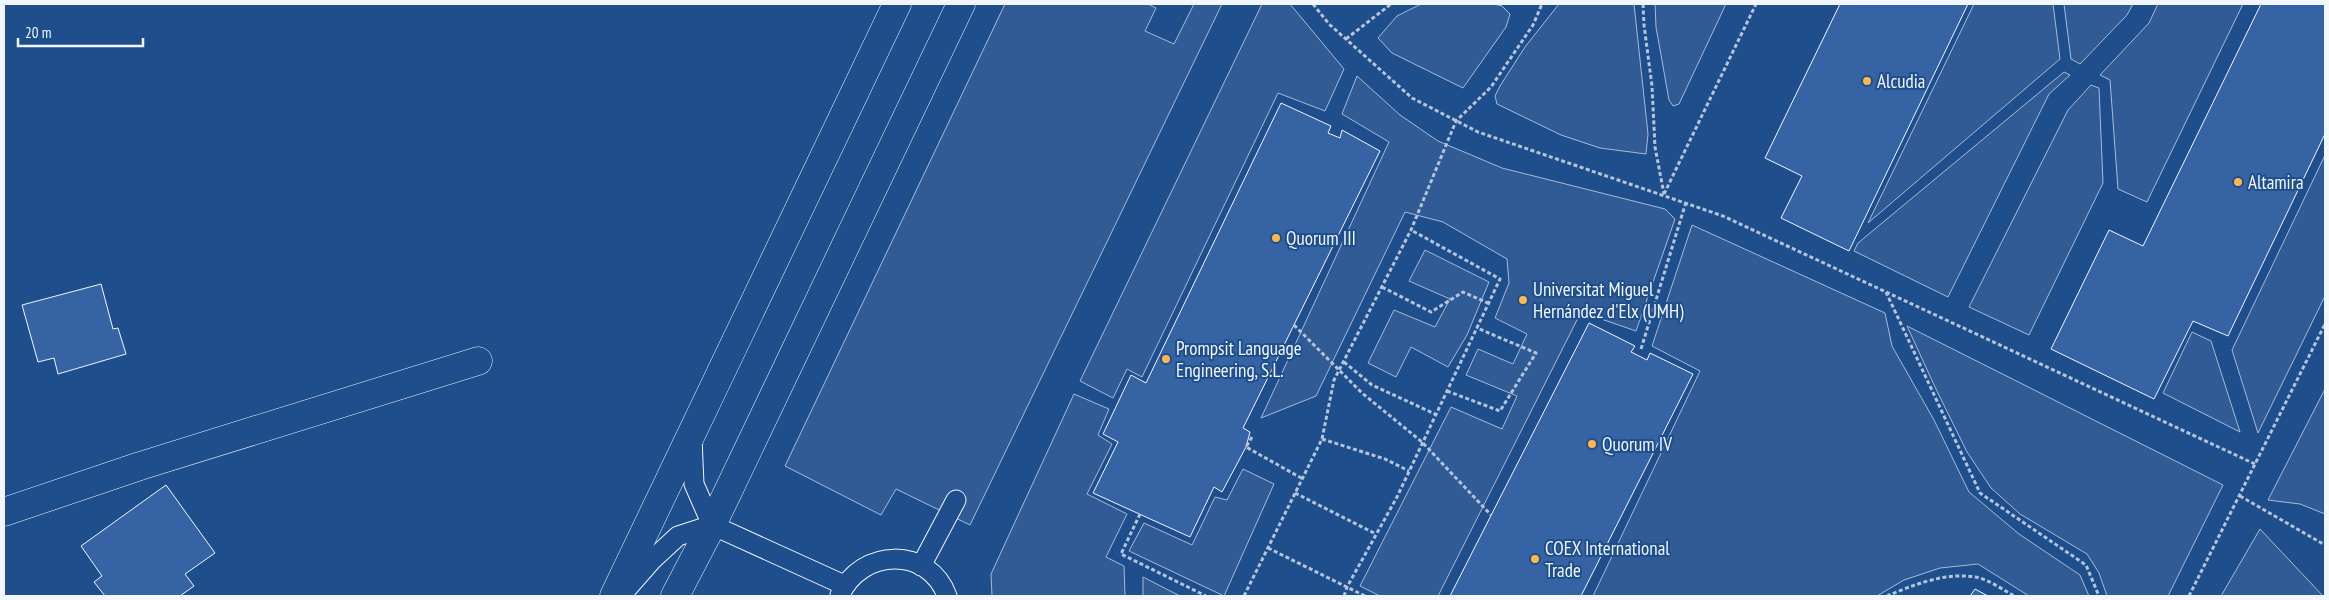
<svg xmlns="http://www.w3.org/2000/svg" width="2329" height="600" font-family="'PT Sans Narrow',sans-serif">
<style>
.built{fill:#305b95;stroke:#a8bbd7}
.building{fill:#3563a3;stroke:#f2f6ff}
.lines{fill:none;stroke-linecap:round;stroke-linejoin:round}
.lane-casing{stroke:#f2f6ff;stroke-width:21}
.street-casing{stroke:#f2f6ff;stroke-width:29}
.path{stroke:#b3c4dc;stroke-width:3;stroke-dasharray:4 2.5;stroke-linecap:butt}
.lane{stroke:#1f4e8c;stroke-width:19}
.street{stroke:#1f4e8c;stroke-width:28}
.poi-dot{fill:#ffb74d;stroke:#1f4e8c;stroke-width:2}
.labels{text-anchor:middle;stroke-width:4;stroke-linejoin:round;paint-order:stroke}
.poi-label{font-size:19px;fill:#f2f6ff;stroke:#1f4e8c;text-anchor:start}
</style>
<rect width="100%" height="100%" fill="#1f4e8c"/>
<path class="built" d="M1005 4H1148L1156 8 1145 31 1174 44 1194 4H1222L970 525 896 489 881 515 785 466Z
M1262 4H1290L1344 69 1325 111 1278 93 1142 377 1127 369 1113 398 1080 381Z
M1421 4H1494L1502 6 1510 14 1506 27 1463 88 1392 53 1378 38 1397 16Z
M1559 4H1634L1648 134 1646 154 1600 148 1561 135 1497 104 1495 96 1500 86 1525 47Z
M1655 4H1726L1679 104 1673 106 1669 100 1656 27Z
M1974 4H2053L2060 59 1868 223Z
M2064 4H2133L2127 15 2080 64 2071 59Z
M2158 4H2243L2147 202 2118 189 2110 80 2100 75 2149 23Z
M2064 72 2070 75 2049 94 1948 297 1854 251 1858 243Z
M1357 76 1400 115 1438 141 1502 168 1665 209 1675 219 1636 331 1581 312 1438 596H1380L1360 586 1451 407 1502 429 1517 396 1466 375 1478 349 1513 364 1527 334 1495 318 1509 283 1507 259 1443 222 1405 212 1316 396 1261 418 1389 142 1342 114Z
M2091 85 2099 88 2103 183 2029 335 1969 307 2068 110Z
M2325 155V296L2258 433 2232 350Z
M1692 225 1885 313 1892 346 1934 420 1969 492 2019 534 2080 575 2089 596H2029L1978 564 1940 568 1904 580 1877 596H1593L1700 371 1652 346Z
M1425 250 1489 282 1467 335 1448 367 1411 347 1396 377 1368 363 1394 310 1435 327 1450 299 1409 281Z
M1907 326 2223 485 2168 596H2107L2099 573 2087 554 2020 514 1991 488 1967 452 1935 387Z
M2192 332 2211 341 2240 432 2163 393Z
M2325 389V514L2300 504 2268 500Z
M1074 394 1109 409 1098 435 1112 444 1087 494 1127 514 1106 557 1124 566 1125 596H992L991 574Z
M1243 469 1274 484 1224 596 1129 551 1144 523 1192 545 1215 497 1227 500Z
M2260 529 2323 596H2221Z
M1143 577 1180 596H1143Z"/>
<path class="building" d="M1840 4H1968L1849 251 1781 218 1802 176 1765 158Z
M2261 4H2325V134L2228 336 2193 321 2154 399 2051 349 2109 230 2143 246Z
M1281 103 1331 126 1328 133 1340 138 1342 130 1380 151 1243 428 1250 432 1246 447 1222 492 1214 487 1190 537 1093 493 1118 442 1103 434 1131 375 1146 383Z
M101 284 113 329 118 328 126 354 58 374 54 358 38 362 22 305Z
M1589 323 1635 346 1631 352 1647 360 1650 353 1693 374 1581 596H1450Z
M166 485 215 553 185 574 194 586 180 596H105L94 582 102 576 81 546Z
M1975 589 1988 596H1970Z"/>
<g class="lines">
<g class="lane-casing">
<path id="lane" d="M692 438 694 484 712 525 844 585
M921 566 956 500
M624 592 652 560 678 536 712 525
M840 595C861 548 929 546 947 596"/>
</g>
<g class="street-casing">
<path id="street" d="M4 512 140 466 478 361
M614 596 897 4
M675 596 712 525 961 4"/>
</g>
<path class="path" d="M1313 4 1329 24 1412 98 1478 132 1723 216 2255 464
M1643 4 1644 25 1652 86 1655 147 1664 194
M1346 39 1391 4
M1664 194 1756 4
M1382 287 1431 312 1463 292 1488 303
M1886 292 1980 493 2086 565 2099 596
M1294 325 1362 393 1422 442 1491 515
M1641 349 1686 202
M1344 362 1372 385 1435 414
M1447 391 1500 411 1536 353 1477 328
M1252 437 1246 447 1303 479
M1322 439 1385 459 1409 471
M1295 493 1376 534
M2240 496 2325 545
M1140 514 1121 554 1206 596
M1268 548 1365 596
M1244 596 1322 439 1334 380 1411 230 1456 121 1491 87 1533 25 1542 4
M1344 596 1347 587 1397 497 1500 279 1411 230
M1887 596C1913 585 1945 572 1975 577 1988 579 2002 589 2014 596
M2189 596 2325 324"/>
<use href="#lane" class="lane"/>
<use href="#street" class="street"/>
</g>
<g class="poi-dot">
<circle cx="1867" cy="81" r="5"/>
<circle cx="2238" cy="182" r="5"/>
<circle cx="1276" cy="238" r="5"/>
<circle cx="1523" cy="300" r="5"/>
<circle cx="1166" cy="359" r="5"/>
<circle cx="1592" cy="444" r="5"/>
<circle cx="1535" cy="559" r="5"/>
</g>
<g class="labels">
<g class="poi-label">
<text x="1877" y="88">Alcudia</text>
<text x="2248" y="189">Altamira</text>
<text x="1286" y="245">Quorum III</text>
<text x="1533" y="296">Universitat Miguel<tspan x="1533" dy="22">Hernández d'Elx (UMH)</tspan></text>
<text x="1176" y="355">Prompsit Language<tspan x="1176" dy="22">Engineering, S.L.</tspan></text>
<text x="1602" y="451">Quorum IV</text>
<text x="1545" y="555">COEX International<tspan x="1545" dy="22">Trade</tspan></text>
</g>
</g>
<rect width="2329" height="600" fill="none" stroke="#f2f6ff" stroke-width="10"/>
<path d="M18 38v8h125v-8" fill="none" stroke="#f2f6ff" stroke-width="2.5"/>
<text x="25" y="38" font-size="15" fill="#f2f6ff" stroke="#1f4e8c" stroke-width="4" paint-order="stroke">20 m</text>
</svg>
